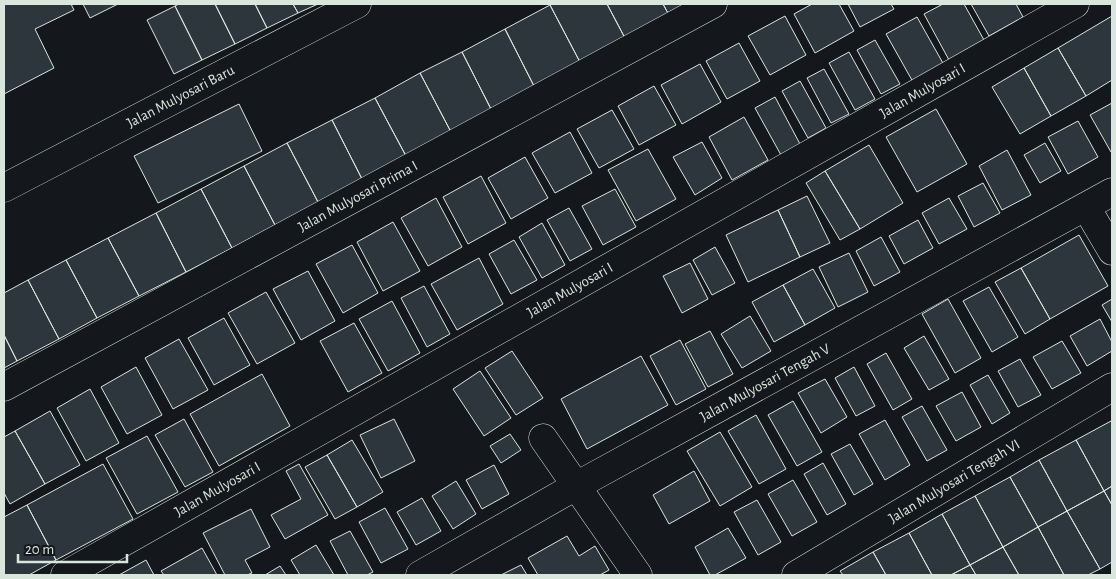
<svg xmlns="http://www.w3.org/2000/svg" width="1116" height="579" font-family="'Alegreya Sans',sans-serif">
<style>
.building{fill:#2c363c;stroke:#d8e6dc}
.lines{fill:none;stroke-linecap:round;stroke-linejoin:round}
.minor-casing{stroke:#d8e6dc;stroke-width:29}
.minor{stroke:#14181c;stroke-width:28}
.labels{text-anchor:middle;stroke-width:4;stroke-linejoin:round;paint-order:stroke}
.street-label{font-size:15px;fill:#d8e6dc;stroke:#14181c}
</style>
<rect width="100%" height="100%" fill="#14181c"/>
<path class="building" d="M4 4H71L74 10 35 29 54 68 4 94Z
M83 4H118L90 18Z
M179 4H215L235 44 202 60 175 6Z
M215 4H255L267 28 235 44Z
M255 4H293L298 13 267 28Z
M293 4H318L298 13Z
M553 4H607L626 40 581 64 550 5Z
M607 4H663L670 17 626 40Z
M663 4H695L670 17Z
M812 4H839L854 31 815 53 794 14Z
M848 4H891L894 9 860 27Z
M943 4H964L984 40 949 60 924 14Z
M971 4H1016L1023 17 989 36Z
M550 5 581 64 535 88 505 29Z
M175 6 202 60 174 74 147 20Z
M785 16 806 55 770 75 748 36Z
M1112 16V80L1086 96 1058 48Z
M917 17 944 65 913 82 886 34Z
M505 29 535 88 492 111 462 52Z
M875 40 900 84 881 94 857 50Z
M739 43 760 81 727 99 706 61Z
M1058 48 1086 96 1051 116 1024 68Z
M462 52 492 111 451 132 420 73Z
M849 52 875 99 855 110 829 63Z
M700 64 721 102 682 124 661 85Z
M1024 68 1051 116 1020 134 992 87Z
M824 69 849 114 831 123 807 78Z
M420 73 451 132 406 156 375 98Z
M800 81 826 128 808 138 782 91Z
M654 86 676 125 639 145 618 106Z
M775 97 800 144 781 155 755 108Z
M375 98 406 156 362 179 332 120Z
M1112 103V152H1111L1090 115Z
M239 104 262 151 158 203 134 156Z
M936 109 967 164 917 192 886 137Z
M612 110 634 149 599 168 577 129Z
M744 117 768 160 732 180 709 137Z
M332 120 362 179 318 202 287 143Z
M1078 121 1098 157 1068 174 1048 137Z
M570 132 592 173 555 193 532 153Z
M702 142 722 178 695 195 673 157Z
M287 143 318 202 275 225 244 166Z
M1045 143 1061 171 1040 183 1024 155Z
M869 145 903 203 860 229 825 171Z
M648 149 676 199 636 221 608 170Z
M1007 150 1031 195 1002 210 979 166Z
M525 157 548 198 511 219 488 178Z
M244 166 275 225 232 248 201 189Z
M825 171 860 229 840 240 806 183Z
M481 176 506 223 468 244 443 197Z
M983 183 1000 213 974 227 958 196Z
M201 189 232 248 186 272 156 213Z
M615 189 636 227 603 245 582 206Z
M807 196 830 243 800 257 778 210Z
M436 198 462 247 428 266 401 218Z
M949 198 967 229 939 244 922 213Z
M569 208 592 249 570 261 547 220Z
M778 210 800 257 748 282 726 235Z
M156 213 186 272 139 296 108 238Z
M918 220 933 248 904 264 889 236Z
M393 222 420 271 383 291 357 242Z
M542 223 565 265 542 278 519 237Z
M1079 235 1108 286 1050 319 1021 268Z
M881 237 900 272 874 286 856 251Z
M108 238 139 296 97 318 66 260Z
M514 240 537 280 511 294 489 254Z
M352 245 378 293 343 313 316 264Z
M715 247 735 283 712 295 693 260Z
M849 253 868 292 838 307 819 267Z
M479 258 503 304 457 330 431 284Z
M66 260 97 318 59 339 28 280Z
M690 263 708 299 682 313 663 276Z
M1021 268 1050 319 1025 334 995 282Z
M813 269 835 308 805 325 783 285Z
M308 271 335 321 301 340 273 289Z
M28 280 59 339 17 361 4 335V293Z
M783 285 805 325 774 342 752 302Z
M424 286 450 334 427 347 401 298Z
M989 287 1018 337 992 352 963 301Z
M266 292 295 343 257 364 228 313Z
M948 299 981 358 955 373 922 314Z
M1112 299V322L1102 305Z
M392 301 420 353 388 371 359 319Z
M750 316 771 351 742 368 721 334Z
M224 318 250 365 214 385 188 338Z
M1100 319 1112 342V351L1087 366 1070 336Z
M354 323 382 373 348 392 320 341Z
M710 331 733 374 708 387 685 344Z
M4 335 17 361 4 368Z
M924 336 949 379 929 390 904 348Z
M179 339 208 390 173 409 145 358Z
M680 340 706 389 676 405 650 356Z
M1062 341 1081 373 1052 389 1033 357Z
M512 351 543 398 516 415 485 368Z
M886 353 912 399 893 410 867 364Z
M641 356 668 405 587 449 561 399Z
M1020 359 1041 395 1018 407 998 371Z
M136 367 162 415 127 434 101 387Z
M854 367 875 406 856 416 835 378Z
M480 371 511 418 484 436 453 389Z
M262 374 290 426 219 466 190 414Z
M988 375 1010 413 992 424 970 385Z
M825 379 847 417 821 433 798 393Z
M90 389 119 443 86 461 57 408Z
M962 392 981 427 956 441 936 406Z
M793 401 822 452 797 466 768 415Z
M922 406 947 450 927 461 902 417Z
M50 411 80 465 45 484 15 431Z
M756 415 786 469 759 484 728 431Z
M184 419 213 472 185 487 155 435Z
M394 419 415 461 381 478 360 435Z
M885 420 910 465 885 480 859 434Z
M1111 421 1112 424V486L1104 491 1076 440Z
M15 431 45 484 10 504 4 493V437Z
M720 432 752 487 720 506 687 451Z
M510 434 521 450 501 463 490 446Z
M147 436 178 492 137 514 106 458Z
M352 440 383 492 357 507 327 455Z
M1076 440 1104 491 1067 511 1039 460Z
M850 444 873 484 854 495 831 454Z
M327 455 357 507 335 519 305 467Z
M1039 460 1067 511 1038 527 1010 477Z
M823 463 846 504 827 515 804 474Z
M103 464 133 519 56 560 27 505Z
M299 464 328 515 285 539 271 515 301 499 286 471Z
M494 465 509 494 482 509 466 480Z
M694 471 710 501 669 524 653 495Z
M1010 477 1038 527 1003 547 975 496Z
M793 480 817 522 792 536 768 494Z
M456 481 476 514 453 529 432 496Z
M1112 486V505L1104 491Z
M1104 491 1112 505V562L1100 569 1067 511Z
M975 496 1003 547 970 565 942 514Z
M422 498 441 531 416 545 397 512Z
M757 500 781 542 758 555 734 512Z
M27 505 56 560 29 575H4V517Z
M385 508 408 549 381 563 359 522Z
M251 509 270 547 245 560 252 573 247 575H225L203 533Z
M1067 511 1100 569 1088 575H1064L1038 527Z
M942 514 970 565 951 575H932L909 533Z
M1038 527 1064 575H1019L1003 547Z
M728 528 746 558 715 575H710L695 547Z
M350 531 373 572 367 575H348L330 541Z
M909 533 932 575H886L873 552Z
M567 536 579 556 595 546 609 570 600 575H538L528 558Z
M316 545 334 575H300L291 560Z
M1003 547 1019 575H976L970 565Z
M202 548 217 575H164L161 571Z
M873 552 886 575H843L840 571Z
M146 560 154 575H119Z
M521 565 527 575H501Z
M970 565 976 575H951Z
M280 566 286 575H265Z"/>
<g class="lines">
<g class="minor-casing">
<g id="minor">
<path id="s1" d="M4 188 357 4"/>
<path d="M1086 207 1112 251"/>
<path id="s2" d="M4 387 713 4"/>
<path d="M543 438 638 575"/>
<path id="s3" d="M65 575 1075 4"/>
<path id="s4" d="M420 575 576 486 1112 192"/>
<path id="s5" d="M796 575 1112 387"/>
</g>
</g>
<use href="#minor" class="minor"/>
</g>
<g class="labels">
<g class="street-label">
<text dy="5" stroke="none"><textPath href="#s3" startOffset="985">Jalan Mulyosari I</textPath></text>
<text dy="5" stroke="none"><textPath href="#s1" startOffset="199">Jalan Mulyosari Baru</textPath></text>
<text dy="5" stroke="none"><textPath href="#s2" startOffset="402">Jalan Mulyosari Prima I</textPath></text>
<text dy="5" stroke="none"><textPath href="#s3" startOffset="580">Jalan Mulyosari I</textPath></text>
<text dy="5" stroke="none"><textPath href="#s4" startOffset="395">Jalan Mulyosari Tengah V</textPath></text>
<text dy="5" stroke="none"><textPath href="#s5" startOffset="184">Jalan Mulyosari Tengah VI</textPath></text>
<text dy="5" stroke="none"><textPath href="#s3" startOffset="175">Jalan Mulyosari I</textPath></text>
</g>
</g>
<rect width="1116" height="579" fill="none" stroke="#d8e6dc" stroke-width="10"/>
<path d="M18 554v8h109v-8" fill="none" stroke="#d8e6dc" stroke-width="2.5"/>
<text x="25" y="554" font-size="15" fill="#d8e6dc" stroke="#14181c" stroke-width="4" paint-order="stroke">20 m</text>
</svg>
